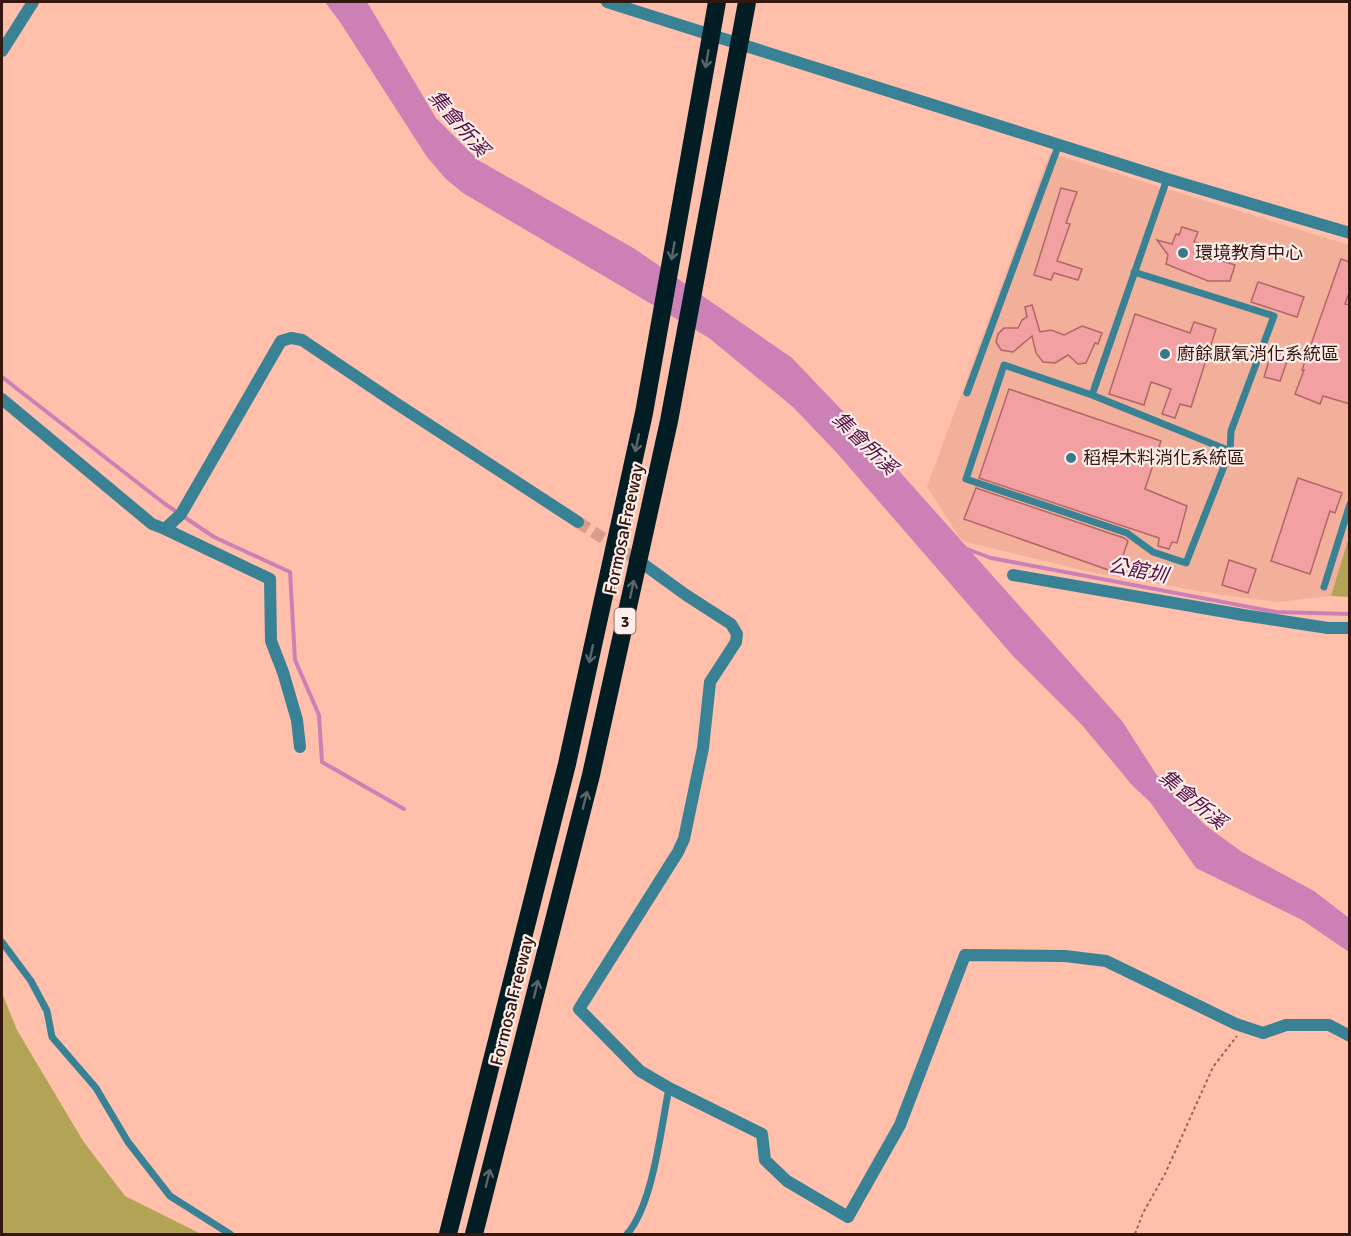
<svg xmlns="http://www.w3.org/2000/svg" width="1351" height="1236" font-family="Signika,'Noto Sans TC',sans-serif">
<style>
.built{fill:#f2af99}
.green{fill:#b2a355}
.water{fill:#cb81b5}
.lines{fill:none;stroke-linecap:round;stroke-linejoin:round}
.stream{stroke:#cb81b5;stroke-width:4}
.building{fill:#f2a0a1;stroke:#b26668;stroke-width:1.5}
.street-tunnel{stroke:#d69d8c;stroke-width:12;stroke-dasharray:12 6;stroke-linecap:butt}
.path{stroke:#926557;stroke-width:2;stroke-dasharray:3 3;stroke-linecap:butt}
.lane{stroke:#398296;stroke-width:7}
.street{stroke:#398296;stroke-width:12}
.highway-bridge{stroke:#031d24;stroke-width:18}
.oneway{stroke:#5b6669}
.poi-dot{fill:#37798b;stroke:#feede8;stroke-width:2}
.labels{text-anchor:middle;stroke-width:4.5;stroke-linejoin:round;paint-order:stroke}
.shield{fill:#feede8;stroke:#71574f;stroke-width:1.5}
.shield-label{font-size:16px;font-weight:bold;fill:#34170e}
.poi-label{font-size:18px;fill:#34170e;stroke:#feede8;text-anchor:start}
.street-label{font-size:18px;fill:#34170e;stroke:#feede8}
.water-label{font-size:20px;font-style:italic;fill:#510e43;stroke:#feede8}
</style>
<rect width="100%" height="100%" fill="#ffbfab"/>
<path class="built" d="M1050 153 1349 245V537L1331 596 1277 602 1216 594 1090 572 962 541 927 487Z"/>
<path class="green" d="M1349 537V597L1331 596Z
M2 993 17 1030 83 1141 125 1196 201 1234H2Z"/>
<path class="water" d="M325 2H367L436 118 478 160 635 249 792 358 884 454 1122 721 1156 774 1205 825 1242 852 1314 891 1349 918V952L1302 920 1196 868 1150 802 1132 785 1082 725 1013 656 836 452 793 407 709 338 463 193 446 179 427 157 340 22Z"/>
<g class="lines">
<path class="stream" d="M2 377 165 504 214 537 290 572 295 660 319 715 322 762 404 809
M967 549 991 558 1276 612 1350 614"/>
</g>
<path class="building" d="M1061 188 1077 192 1066 223 1070 224 1057 261 1082 269 1078 280 1054 273 1051 280 1034 275Z
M1182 227 1198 232 1194 242 1198 243 1194 252 1235 265 1230 281H1208L1166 264 1168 255 1157 240 1172 244 1176 234 1179 235Z
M1341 259 1350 262V290L1345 304 1350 305V404L1323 396 1320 404 1295 394 1304 370H1302Z
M1258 282 1304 297 1297 317 1251 302Z
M1032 305 1040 332 1051 330 1064 335 1082 326 1102 333 1098 344 1095 343 1086 363 1078 364 1068 355 1055 363 1043 362 1036 353 1032 336 1013 352 1001 350 996 342 998 334 1004 328H1018L1022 320 1027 317 1025 307Z
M1135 314 1190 333 1194 322 1216 329 1191 407 1180 404 1175 418 1162 414 1171 389 1151 382 1144 405 1109 394Z
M1272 351 1289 356 1280 381 1264 377Z
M1009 389 1161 441 1145 489 1187 506 1177 543 1172 542 1169 549 1158 546 1159 538 979 478Z
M1298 478 1342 493 1335 513 1330 511 1310 574 1271 561Z
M976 488 1124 538 1128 541 1117 573 964 519Z
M1229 560 1256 569 1248 593 1222 585Z"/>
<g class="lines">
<path class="street-tunnel" d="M578 522 634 558"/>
<path class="path" d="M1135 1234 1143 1213 1165 1174 1213 1067 1237 1036"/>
<path class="lane" d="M1134 272 1274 316 1231 431 1230 451 1186 563 1153 552 1127 533 966 479 1004 365 1092 395 1230 451
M967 393 1059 144
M1092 395 1167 179
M1324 587 1350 504
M2 942 31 981 47 1011 52 1037 96 1088 128 1142 170 1196 230 1234
M627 1234C653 1205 661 1128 669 1088"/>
<path class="street" d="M607 2 1167 179 1350 233
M2 51 33 2
M2 399 152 524 165 529 181 514 281 341 291 338 302 340 394 402 578 522
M165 529 270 579 271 641 283 672 297 720 300 747
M635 558 686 595 731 624 737 634 736 642 710 682 703 748 684 839 678 852 579 1009 640 1071 669 1088 762 1134 765 1160 787 1181 848 1217 900 1125 965 955 1065 956 1106 961 1236 1024 1263 1033 1286 1025H1329L1350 1036
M1013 575 1243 615 1328 628H1350"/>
<path class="highway-bridge" d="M448 1234 567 764 644 413 717 2
M474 1234 591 775 669 421 747 2"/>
</g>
<defs><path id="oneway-shaft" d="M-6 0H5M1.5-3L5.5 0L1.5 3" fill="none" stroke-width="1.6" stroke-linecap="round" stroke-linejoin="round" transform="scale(1.5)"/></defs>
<g class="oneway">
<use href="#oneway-shaft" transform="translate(707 59) rotate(100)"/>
<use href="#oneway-shaft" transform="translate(673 251) rotate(100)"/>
<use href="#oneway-shaft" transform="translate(637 443) rotate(102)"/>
<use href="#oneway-shaft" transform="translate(632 589) rotate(-78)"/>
<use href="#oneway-shaft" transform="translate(591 654) rotate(102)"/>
<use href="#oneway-shaft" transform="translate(585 800) rotate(-76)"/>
<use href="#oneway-shaft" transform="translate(536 989) rotate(-76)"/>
<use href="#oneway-shaft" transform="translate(488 1178) rotate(-76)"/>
</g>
<g class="poi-dot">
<circle cx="1183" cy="253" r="6"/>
<circle cx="1165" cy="354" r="6"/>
<circle cx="1071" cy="458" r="6"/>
</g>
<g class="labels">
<rect class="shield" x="614.5" y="608" width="21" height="26" rx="4.5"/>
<g class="shield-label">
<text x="625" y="627">3</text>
</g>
<g class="poi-label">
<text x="1195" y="259">環境教育中心</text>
<text x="1177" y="360">廚餘厭氧消化系統區</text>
<text x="1083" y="464">稻桿木料消化系統區</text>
</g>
<g class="street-label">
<text transform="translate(624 529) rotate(-78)" y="6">Formosa Freeway</text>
<text transform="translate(512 1001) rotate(-76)" y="6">Formosa Freeway</text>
</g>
<g class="water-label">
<text transform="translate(459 123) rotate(49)" y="7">集會所溪</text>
<text transform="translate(865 443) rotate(44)" y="7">集會所溪</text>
<text transform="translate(1138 570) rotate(11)" y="7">公館圳</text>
<text transform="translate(1193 799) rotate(40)" y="7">集會所溪</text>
</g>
</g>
<rect width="1351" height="1236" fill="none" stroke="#34170e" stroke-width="6"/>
</svg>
